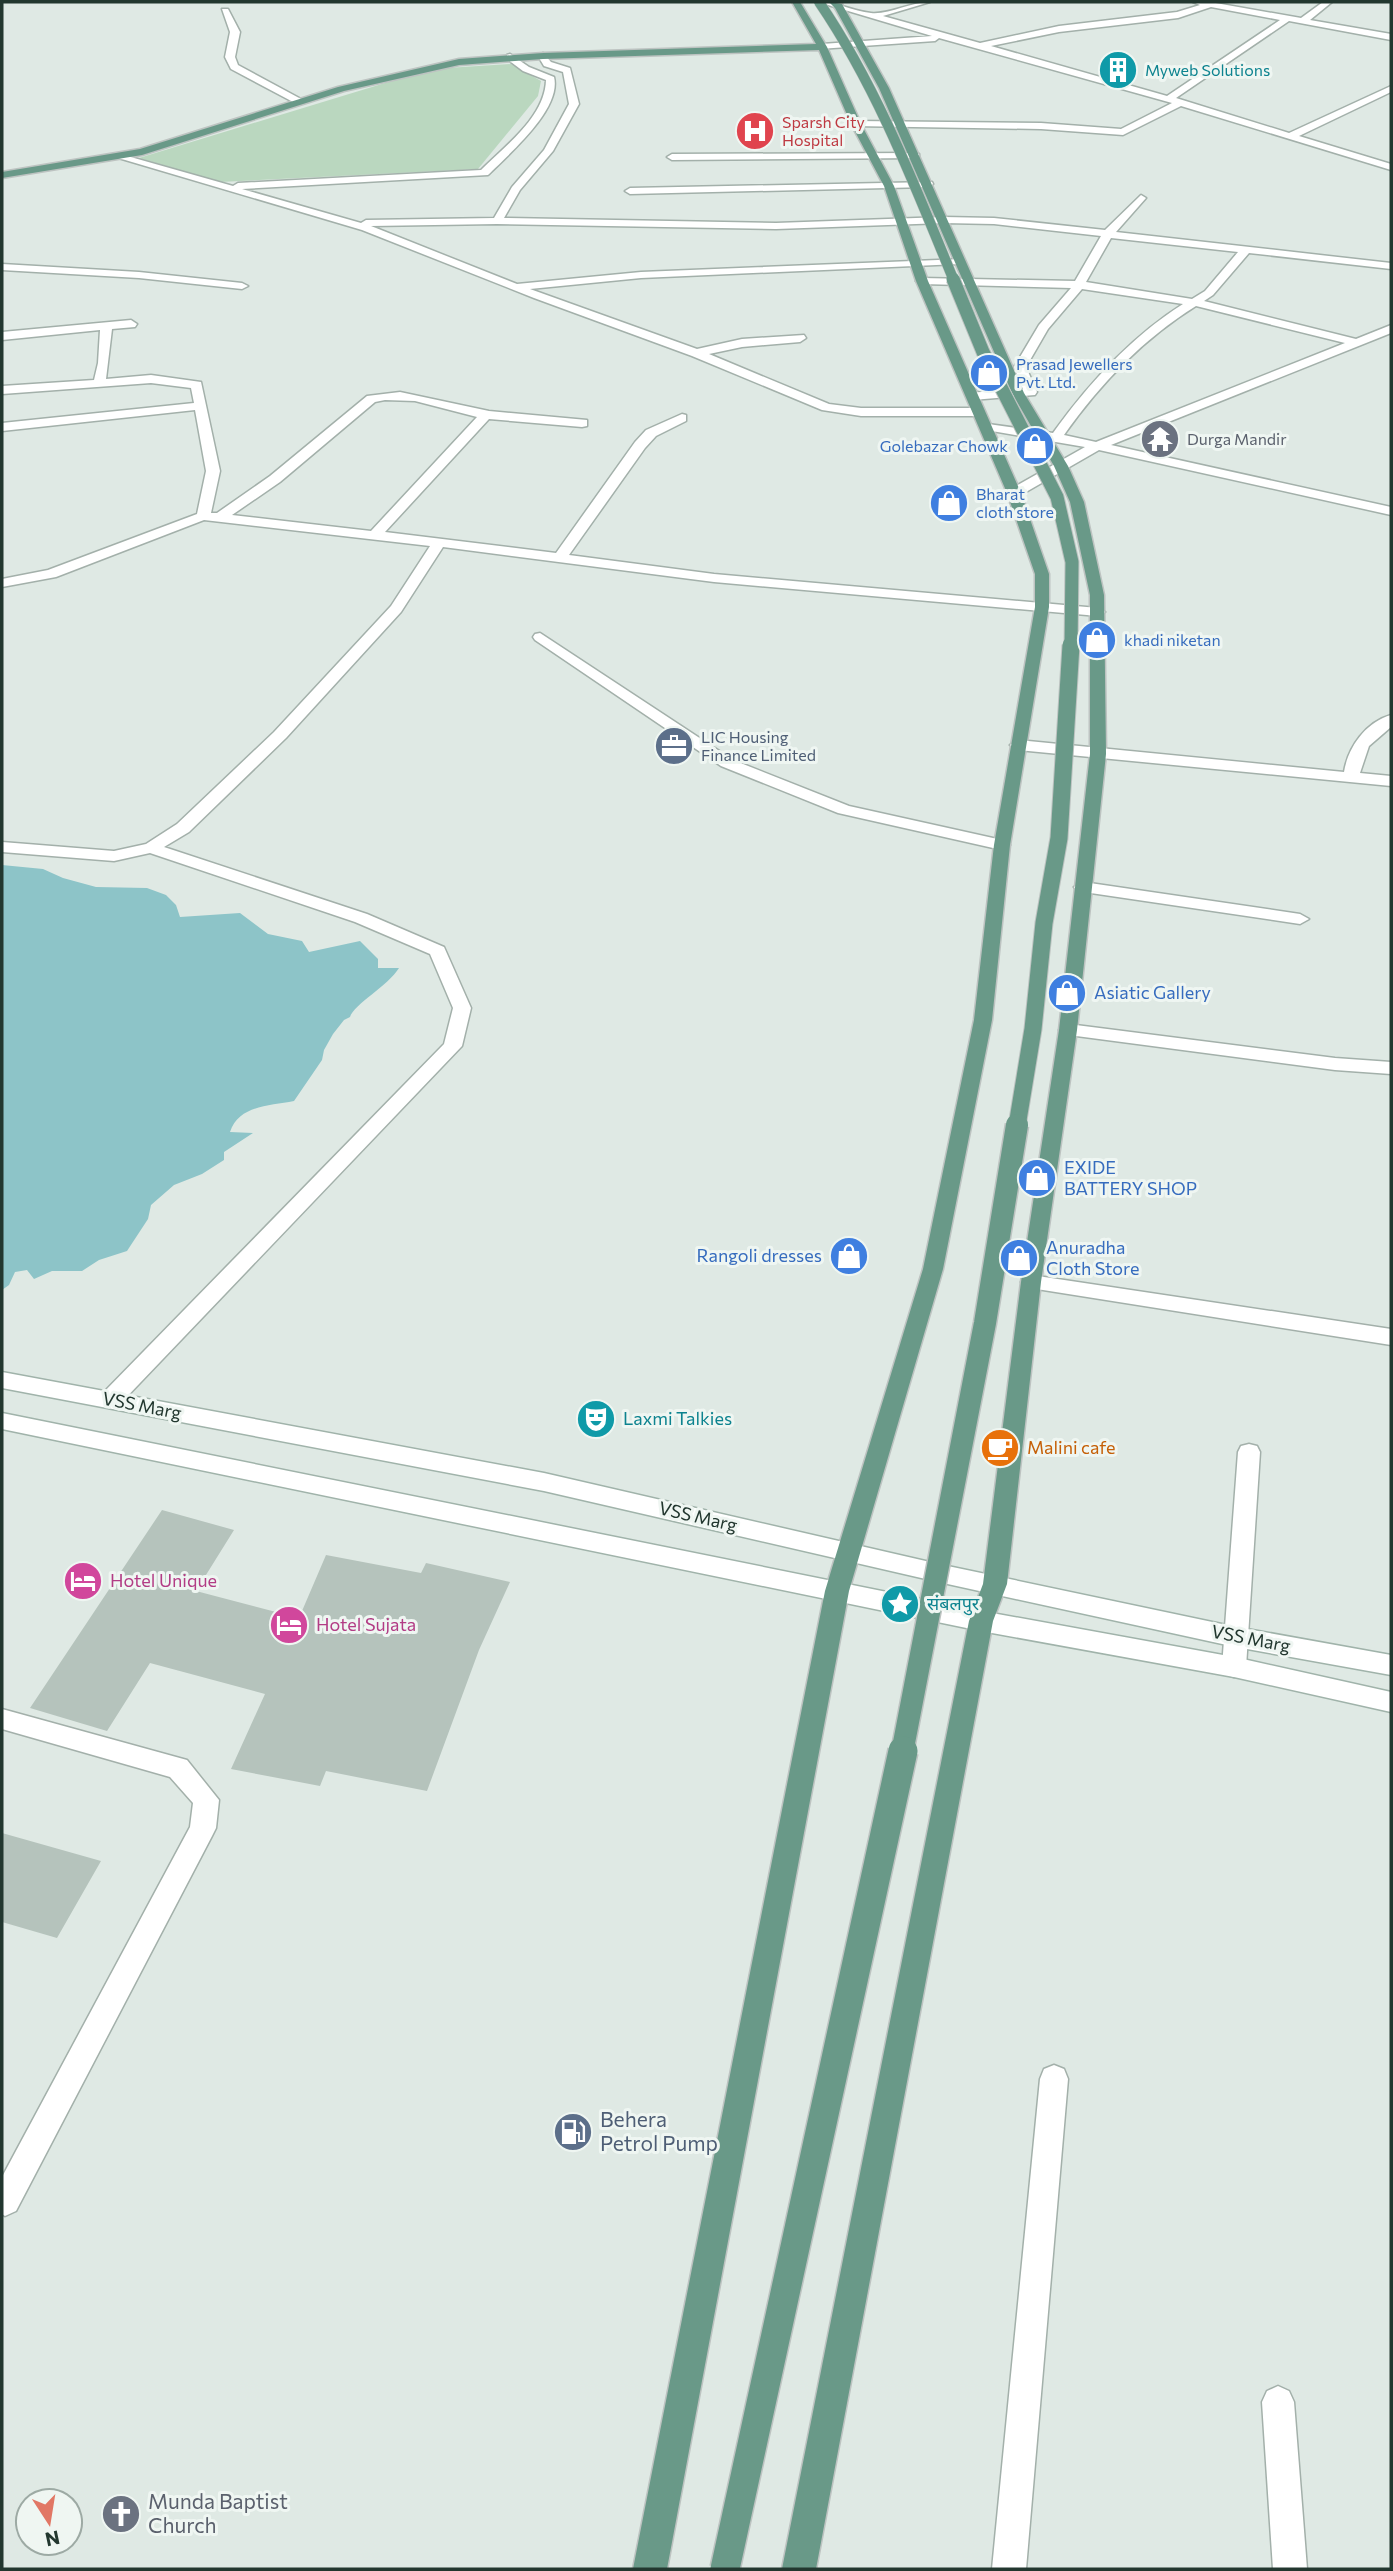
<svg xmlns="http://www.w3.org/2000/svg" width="1393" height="2571" font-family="Commissioner,'Noto Sans Devanagari',sans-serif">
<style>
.green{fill:#bad7bf}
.water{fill:#8dc4c8}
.building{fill:#b5c3bc}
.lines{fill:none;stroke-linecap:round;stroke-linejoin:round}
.lane-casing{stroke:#a3b0aa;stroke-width:3}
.street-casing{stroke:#a3b0aa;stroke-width:3}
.secondary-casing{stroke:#a0b3aa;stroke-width:3}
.primary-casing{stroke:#bdc3c1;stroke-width:3}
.lane{fill:#fff;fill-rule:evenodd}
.street{fill:#fff;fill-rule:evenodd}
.secondary{fill:#fff;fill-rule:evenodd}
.primary{fill:#699988;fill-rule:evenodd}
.primary-bridge-far4-casing{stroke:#bdc3c1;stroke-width:11;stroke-linecap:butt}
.primary-bridge-far3-casing{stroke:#bdc3c1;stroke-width:15;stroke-linecap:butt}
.primary-bridge-far2-casing{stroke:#bdc3c1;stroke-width:19;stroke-linecap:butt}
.primary-bridge-far1-casing{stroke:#bdc3c1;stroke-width:25;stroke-linecap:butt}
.primary-bridge-casing{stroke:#bdc3c1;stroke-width:32;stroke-linecap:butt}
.primary-bridge-far4{stroke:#699988;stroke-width:10}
.primary-bridge-far3{stroke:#699988;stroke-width:13}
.primary-bridge-far2{stroke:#699988;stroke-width:17}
.primary-bridge-far1{stroke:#699988;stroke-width:22}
.primary-bridge{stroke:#699988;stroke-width:29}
.labels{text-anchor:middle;stroke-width:6;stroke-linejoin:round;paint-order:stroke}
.far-culture-label{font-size:16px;fill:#0d838f;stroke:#eff6f2;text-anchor:start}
.far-health-label{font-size:16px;fill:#be3a42;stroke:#eff6f2;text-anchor:start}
.far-shop-label{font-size:16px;fill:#366cbe;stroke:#eff6f2;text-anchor:start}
.far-worship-label{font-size:16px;fill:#5b616d;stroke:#eff6f2;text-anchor:start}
.far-service-label{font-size:16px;fill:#4e5e75;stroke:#eff6f2;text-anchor:start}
.shop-label{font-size:18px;fill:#366cbe;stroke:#eff6f2;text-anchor:start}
.street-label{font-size:18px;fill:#22372f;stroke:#eff6f2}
.culture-label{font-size:18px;fill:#0d838f;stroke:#eff6f2;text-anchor:start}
.food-label{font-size:18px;fill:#c56008;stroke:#eff6f2;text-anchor:start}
.hotel-label{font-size:18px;fill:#b23c85;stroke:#eff6f2;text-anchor:start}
.near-service-label{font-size:21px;fill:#4e5e75;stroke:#eff6f2;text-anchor:start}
.near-worship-label{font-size:21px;fill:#5b616d;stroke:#eff6f2;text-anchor:start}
</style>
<rect width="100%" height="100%" fill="#dfe9e4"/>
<path class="green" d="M511 64 541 81 538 96 478 169 220 182 139 158 431 69Z"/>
<path class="water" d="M2 865 43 869 63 878 96 887 147 888 166 895 176 905 180 917 240 913 268 934 302 941 309 952 360 941 378 959V968H399C388 986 354 1004 350 1017L344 1020 333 1034 324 1050 322 1060 294 1101C269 1106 239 1105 230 1132L253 1133 224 1152V1160L202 1174 174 1185 151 1205 148 1219 127 1251 99 1260 82 1271H52L34 1279 27 1270 15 1272 9 1285 2 1290Z"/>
<path class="building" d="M162 1510 234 1530 196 1591 299 1618 326 1555 421 1573 426 1563 510 1582 479 1650 427 1791 326 1771 320 1786 231 1769 265 1694 150 1663 107 1731 30 1708Z
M2 1833 101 1861 57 1938 2 1922Z"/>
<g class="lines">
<g class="lane-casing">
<path id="lane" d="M222 9H228L240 32 235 57 238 65 301 99V103H295L231 69 225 57 230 32Z"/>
</g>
<g class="street-casing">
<path id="street" d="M818 2C837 2 853 11 871 13 888 15 911 2 930 2L883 16 980 43 1059 26 1177 12 1200 5 1193 2H1210L1301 18 1323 2H1332L1310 20 1391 34V40L1289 21 1176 98 1289 133 1391 86V92L1299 136 1391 164V170L1181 106 1123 135 1041 129 853 126 851 124 856 121 1041 123 1121 129 1172 103 939 38 935 41 819 49V45L822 44 932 36ZM1211 7 1280 20 1167 96 991 46 1059 32 1178 18Z
M543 53 551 62 570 68 579 104 553 151 520 190 504 218 776 223 944 217 994 218 1105 230 1141 195 1146 198 1116 232 1391 263V269L1249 253 1213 295 1204 301 1356 339 1391 325V333L1111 445 1391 507V515L1099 450 1019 496H1009V490L1085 447 986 430 981 429V423L1053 433C1089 383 1131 337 1183 304L1082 289 1048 329 1026 367 1037 392 1035 395 972 400 968 399V393L1023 389 1014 367 1039 325 1071 288 922 284 916 281 922 278 1075 281 1101 236 994 224 944 223 776 229 497 224 371 226 517 284 641 272 963 259 965 261 959 264 641 278 530 289 697 349 742 339 804 335 806 338 800 342 742 347 709 354 829 404 861 408H977L983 412 977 416H861L822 410 692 356 534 298 362 230 115 157 120 154 233 186 238 183 481 170C505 146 545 117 546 80L523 71 507 59V55L510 54 529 67 554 77C562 109 509 154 488 175L242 189 361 223 366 220 494 218 512 187 544 150 569 104 563 72 544 66 538 56ZM1111 238 1238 252 1205 291 1192 299 1086 282ZM1196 306 1345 343 1096 442 1064 435C1100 384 1143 339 1196 306Z
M915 153 919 154V158L672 160 667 157 672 154Z
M932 182 933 184 928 187 630 194 625 191 630 188Z
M2 264 139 272 242 283 248 286 242 289 139 278 2 270Z
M131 320 137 324 135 327 112 329 106 379 151 375 201 382 220 471 211 513H217L270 476 367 396 400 392 489 411 587 420V426L582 427 489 419 385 532 556 553 635 442 646 430 682 414 686 415V421L656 436 645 448 569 555 714 574 1098 608 1105 612 1098 616 714 582 443 547 401 612 286 738 189 832 164 847 367 914 444 947 471 1008 462 1046 118 1406 110 1408 102 1406 99 1400 102 1394 444 1044 453 1008 430 954 355 922 150 853 114 861 2 852V842L114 851 146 844 177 824 274 732 391 606 430 546 204 520 56 577 2 587V579L48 570 197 514 206 471 195 410 2 431V423L194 403 191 388 151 383 2 394V386L94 380 98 363 100 330 2 340V332ZM385 400 415 401 477 417 371 531 232 515 280 482 375 402Z
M540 633 733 760 849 806 1002 840 1010 845 1002 850 838 813 721 766 535 640 533 637 535 634Z
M1391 715V727L1369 746 1360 773 1391 776V786L1018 750 1010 745 1018 740 1344 772C1348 747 1366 722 1391 715Z
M1083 882 1300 914 1309 919 1300 924 1077 891 1074 887Z
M1068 1024 1335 1058 1391 1062V1074L1335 1070 1061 1034 1059 1030 1061 1026Z
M1031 1275 1391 1329V1345L1024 1287 1021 1282 1024 1277Z
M1249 1444 1257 1446 1260 1452 1246 1667 1243 1674 1234 1677 1225 1674 1222 1667 1238 1452 1241 1446Z
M2 1709 187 1760 219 1800 216 1828 212 1836 16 2211 5 2216 2 2214V2177L190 1827 193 1803 170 1777 2 1729Z
M1054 2065 1064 2069 1068 2079 1026 2569H992L1040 2079 1044 2069Z
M1278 2386 1289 2391 1294 2402 1307 2569H1273L1262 2402 1267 2391Z"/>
</g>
<g class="secondary-casing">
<path id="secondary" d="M2 1372 544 1473 943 1565 1236 1627 1391 1655V1675L1236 1647 943 1583 544 1491 2 1388Z
M2 1413 981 1611 1234 1657 1391 1692V1712L1234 1677 981 1631 2 1429Z"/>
</g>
<g class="primary-casing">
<path id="primary" d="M792 2H800L827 47 861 124 894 186 928 281 1021 493 1049 574V607L1010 845 992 1020 943 1269 849 1591 667 2569H633L825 1591 923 1269 974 1020 994 845 1035 607V574L1007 493 916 281 884 186 851 124 819 50 543 59 459 65 344 91 142 155 2 178V172L140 149 338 87 459 59 543 53 816 44Z
M829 2 842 4 889 88 1024 393 1068 466 1084 502 1104 595 1106 754 1077 1030 1041 1282 1007 1584 993 1621 816 2569H782L969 1621 983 1584 1021 1282 1059 1030 1090 754V595L1070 502 1054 466 1012 393 879 88 835 8Z"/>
</g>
<use href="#lane" class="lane"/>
<use href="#street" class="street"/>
<use href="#secondary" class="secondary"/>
<use href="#primary" class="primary"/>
<g class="primary-bridge-far4-casing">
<path id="primary-bridge-far4" d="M819 2C877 87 915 186 954 281"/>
</g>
<g class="primary-bridge-far3-casing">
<path id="primary-bridge-far3" d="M953 279 983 352 1057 497 1072 562 1071 647"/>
</g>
<g class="primary-bridge-far2-casing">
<path id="primary-bridge-far2" d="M1017 1126 1033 1029 1044 923 1059 838 1071 645"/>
</g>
<g class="primary-bridge-far1-casing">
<path id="primary-bridge-far1" d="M902 1753 985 1323 1017 1125"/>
</g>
<g class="primary-bridge-casing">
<path id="primary-bridge" d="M725 2569 903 1751"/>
</g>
<use href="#primary-bridge-far4" class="primary-bridge-far4"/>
<use href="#primary-bridge-far3" class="primary-bridge-far3"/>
<use href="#primary-bridge-far2" class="primary-bridge-far2"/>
<use href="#primary-bridge-far1" class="primary-bridge-far1"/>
<use href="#primary-bridge" class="primary-bridge"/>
</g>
<defs>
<g id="building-disc" transform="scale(2.0125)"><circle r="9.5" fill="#0f9aa8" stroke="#eff6f2"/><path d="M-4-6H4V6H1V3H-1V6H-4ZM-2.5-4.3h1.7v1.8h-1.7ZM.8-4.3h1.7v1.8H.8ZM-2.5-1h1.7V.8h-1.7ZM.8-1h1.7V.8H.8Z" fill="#fff"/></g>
<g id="hospital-disc" transform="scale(2.0125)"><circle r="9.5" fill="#e0444e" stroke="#eff6f2"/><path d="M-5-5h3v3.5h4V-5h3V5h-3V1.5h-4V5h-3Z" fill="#fff"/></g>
<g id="shop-disc" transform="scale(2.0125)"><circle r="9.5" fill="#3f7fe0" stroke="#eff6f2"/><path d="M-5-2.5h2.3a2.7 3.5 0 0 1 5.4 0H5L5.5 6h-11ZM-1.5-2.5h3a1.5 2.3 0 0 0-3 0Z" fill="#fff"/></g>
<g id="temple-disc" transform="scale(2.0125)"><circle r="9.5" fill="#6b7280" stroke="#eff6f2"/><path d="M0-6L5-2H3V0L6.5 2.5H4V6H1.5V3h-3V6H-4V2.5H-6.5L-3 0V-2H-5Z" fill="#fff"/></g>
<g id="office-disc" transform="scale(2.0125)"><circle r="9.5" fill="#5c6f8a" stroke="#eff6f2"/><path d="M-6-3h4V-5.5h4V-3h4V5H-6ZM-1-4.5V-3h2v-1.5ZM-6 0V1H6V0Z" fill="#fff"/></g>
<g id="theatre-disc" transform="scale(2.0125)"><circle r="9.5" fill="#0f9aa8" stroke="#eff6f2"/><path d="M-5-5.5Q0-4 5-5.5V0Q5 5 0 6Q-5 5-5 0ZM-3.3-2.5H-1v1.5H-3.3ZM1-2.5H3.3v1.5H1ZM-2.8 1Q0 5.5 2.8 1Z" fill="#fff"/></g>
<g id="cafe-disc" transform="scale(2.0125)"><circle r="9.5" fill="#e8710a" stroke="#eff6f2"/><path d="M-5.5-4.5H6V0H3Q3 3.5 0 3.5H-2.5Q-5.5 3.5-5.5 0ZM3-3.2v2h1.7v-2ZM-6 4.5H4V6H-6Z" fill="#fff"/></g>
<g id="hotel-disc" transform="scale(2.0125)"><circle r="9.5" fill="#d1479c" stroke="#eff6f2"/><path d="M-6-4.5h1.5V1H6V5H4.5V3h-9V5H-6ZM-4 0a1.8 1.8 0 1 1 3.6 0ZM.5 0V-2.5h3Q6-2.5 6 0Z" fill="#fff"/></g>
<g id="sight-disc" transform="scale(2.0125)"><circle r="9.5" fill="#0f9aa8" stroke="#eff6f2"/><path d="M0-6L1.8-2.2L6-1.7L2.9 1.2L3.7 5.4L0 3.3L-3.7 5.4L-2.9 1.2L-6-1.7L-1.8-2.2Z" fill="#fff"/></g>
<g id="fuel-disc" transform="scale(2.0125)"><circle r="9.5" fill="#5c6f8a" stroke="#eff6f2"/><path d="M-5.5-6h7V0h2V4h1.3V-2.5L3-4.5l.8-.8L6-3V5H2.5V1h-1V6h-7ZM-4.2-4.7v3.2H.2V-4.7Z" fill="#fff"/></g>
<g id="church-disc" transform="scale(2.0125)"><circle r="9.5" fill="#6b7280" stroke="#eff6f2"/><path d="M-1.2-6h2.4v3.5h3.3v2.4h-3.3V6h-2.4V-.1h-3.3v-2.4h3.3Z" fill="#fff"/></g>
</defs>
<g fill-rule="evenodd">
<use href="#building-disc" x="1118" y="70"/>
<use href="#hospital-disc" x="755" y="131"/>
<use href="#shop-disc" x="989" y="373"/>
<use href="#temple-disc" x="1160" y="439"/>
<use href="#shop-disc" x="1035" y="446"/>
<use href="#shop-disc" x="949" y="503"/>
<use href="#shop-disc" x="1097" y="640"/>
<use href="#office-disc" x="674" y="746"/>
<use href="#shop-disc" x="1067" y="993"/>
<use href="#shop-disc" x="1037" y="1178"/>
<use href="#shop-disc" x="849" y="1256"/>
<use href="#shop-disc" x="1019" y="1258"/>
<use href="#theatre-disc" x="596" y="1419"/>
<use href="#cafe-disc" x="1000" y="1448"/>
<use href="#hotel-disc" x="83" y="1581"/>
<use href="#sight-disc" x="900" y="1604"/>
<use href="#hotel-disc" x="289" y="1625"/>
<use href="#fuel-disc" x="573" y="2132"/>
<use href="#church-disc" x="121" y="2514"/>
</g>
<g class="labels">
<g class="far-culture-label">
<text x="1145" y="76">Myweb Solutions</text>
</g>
<g class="far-health-label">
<text x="782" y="128">Sparsh City<tspan x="782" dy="18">Hospital</tspan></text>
</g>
<g class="far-shop-label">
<text x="1016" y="370">Prasad Jewellers<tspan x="1016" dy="18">Pvt. Ltd.</tspan></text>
<text x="1008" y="452" text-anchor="end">Golebazar Chowk</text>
<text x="976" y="500">Bharat<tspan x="976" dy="18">cloth store</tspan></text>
<text x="1124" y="646">khadi niketan</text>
</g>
<g class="far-worship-label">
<text x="1187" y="445">Durga Mandir</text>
</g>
<g class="far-service-label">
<text x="701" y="743">LIC Housing<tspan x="701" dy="18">Finance Limited</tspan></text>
</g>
<g class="shop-label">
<text x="1094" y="999">Asiatic Gallery</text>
<text x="1064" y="1174">EXIDE<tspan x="1064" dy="21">BATTERY SHOP</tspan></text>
<text x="1046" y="1254">Anuradha<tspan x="1046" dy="21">Cloth Store</tspan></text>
<text x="822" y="1262" text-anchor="end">Rangoli dresses</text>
</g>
<g class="street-label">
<text transform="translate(142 1406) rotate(11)" y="6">VSS Marg</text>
<text transform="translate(698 1517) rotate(13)" y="6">VSS Marg</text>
<text transform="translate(1251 1639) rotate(11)" y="6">VSS Marg</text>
</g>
<g class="culture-label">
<text x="623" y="1425">Laxmi Talkies</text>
<text x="927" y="1610">संबलपुर</text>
</g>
<g class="food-label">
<text x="1027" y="1454">Malini cafe</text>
</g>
<g class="hotel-label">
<text x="110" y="1587">Hotel Unique</text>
<text x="316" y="1631">Hotel Sujata</text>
</g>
<g class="near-service-label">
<text x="600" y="2127">Behera<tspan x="600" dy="24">Petrol Pump</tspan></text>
</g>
<g class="near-worship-label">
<text x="148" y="2509">Munda Baptist<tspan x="148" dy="24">Church</tspan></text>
</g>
</g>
<rect width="1393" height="2571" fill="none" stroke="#22372f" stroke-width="7"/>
<g transform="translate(49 2522) rotate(168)"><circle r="33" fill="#eff6f2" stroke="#9daaa4" stroke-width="2"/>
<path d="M0-5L12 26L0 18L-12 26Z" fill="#e17765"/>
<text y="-10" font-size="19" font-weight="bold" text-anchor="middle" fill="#22372f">N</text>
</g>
</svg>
